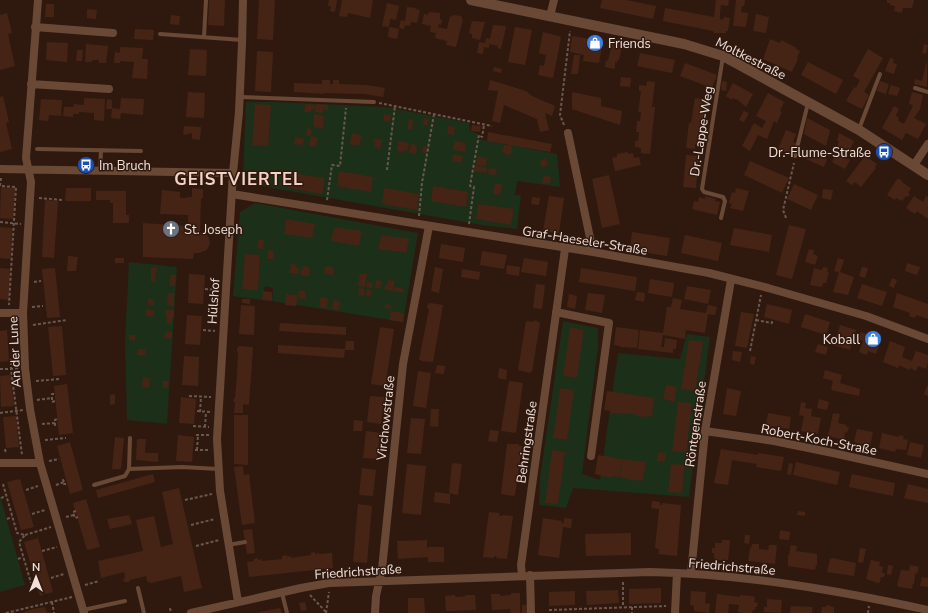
<svg xmlns="http://www.w3.org/2000/svg" width="928" height="613" font-family="'Nunito Sans',sans-serif">
<style>
.green{fill:#1b2f19}
.building{fill:#452416}
.lines{fill:none;stroke-linecap:round;stroke-linejoin:round}
.path{stroke:#6b574e;stroke-width:2;stroke-dasharray:3 2;stroke-linecap:butt}
.service{stroke:#694936;stroke-width:4}
.minor{stroke:#694936;stroke-width:8}
.tertiary{stroke:#694936;stroke-width:10}
.labels{text-anchor:middle;stroke-width:3;stroke-linejoin:round;paint-order:stroke}
.poi-label{font-size:13px;fill:#f0e0d9;stroke:#2f190f;text-anchor:start}
.street-label{font-size:13px;fill:#f0e0d9;stroke:#2f190f}
.district-label{font-size:17px;font-weight:bold;letter-spacing:1px;fill:#f4d3c6;stroke:#2f190f}
</style>
<rect width="100%" height="100%" fill="#2f190f"/>
<path class="green" d="M246 102H277L386 107 469 123 470 131 478 134 479 139 557 154 560 187 517 181 515 195H521L517 229 482 225 250 184 243 174Z
M255 203 418 233 403 322 272 301 273 288 265 286 262 300 233 296 240 212Z
M129 262 177 267 167 424 127 420 125 341Z
M563 321 598 328V346L582 474 600 480 618 353 680 359 687 334 710 337 689 497 573 488 566 508 539 505 540 477Z
M0 495 25 585 0 592Z"/>
<path class="building" d="M209 0H225L224 26 208 25Z
M259 0H275L273 40 257 39Z
M329 0H337L335 12 330 11 331 6H328Z
M342 0H373L370 18 348 13 347 17 339 16Z
M602 0H626L656 6 653 19 600 8Z
M716 0H729L728 6 721 5 720 12V19L723 20 724 17 730 18 728 31H726V33H714L713 31 663 21 665 8 714 17Z
M736 0H745L744 6H742L741 12 748 13 746 27 733 26Z
M887 0H914L912 8H903L902 13 894 11 895 6 890 5V3H887Z
M387 3 399 6 396 20 390 19 389 27 382 26Z
M46 4H54V17H45Z
M407 7 416 8 415 9 420 10 417 23 411 22 410 26 405 25 404 29 399 28 401 20 405 21Z
M87 9 97 10 96 19 87 18Z
M429 12 440 13V19L442 20 441 25 439 24 438 27H436L447 29 450 16 452 17V15L462 16 461 18 463 19 456 47 446 45 447 41 435 38 436 33 430 32 431 26 422 24 424 14 428 15Z
M7 13 12 33 8 34 15 66 0 70V15Z
M756 14 769 17 766 33 753 31Z
M171 15 180 16 179 25 170 24Z
M472 21 485 22 480 40 472 38V34L469 33Z
M493 25 505 26 506 27 501 49 497 48 498 46 489 44V48L484 47 483 54 477 53 479 42 485 43 486 38 490 39Z
M391 27 399 29 397 39 388 37 389 28Z
M515 27 532 30 525 65 508 62Z
M135 29 154 30 153 40 134 39Z
M543 32 559 36 561 38 553 78 538 75 540 65 544 66 546 55 539 53Z
M572 36 603 41 599 63 583 61 584 55 570 52Z
M613 39 623 42 619 60H617V63L615 62V69L605 67 606 60 608 61Z
M770 39 780 43 781 40 797 48 796 49 800 51 797 58 798 59 792 72 763 59Z
M47 42 68 43 67 62 46 60Z
M86 44 108 46 106 63H99V60H92V62H85Z
M924 44 928 45 926 54 922 53Z
M120 47 143 48 142 59H148L147 79 132 78 134 62 120 61V63H114L115 52 120 53Z
M190 49 207 50 206 76 188 75Z
M868 49 883 58 864 92 869 95 862 109 846 101 854 87 856 88 860 80 853 76Z
M77 50H83L82 61H76Z
M257 51 273 52 271 92 255 91Z
M640 53 675 60 672 73 637 66Z
M574 55H580L578 74H571Z
M890 58 894 59 893 63 897 64 894 74 885 71Z
M927 60V87L914 84 915 79 922 81Z
M808 62 843 80 836 94 801 75Z
M685 63 717 75 712 88 680 76Z
M494 67 502 69 501 73 493 71Z
M621 77 631 78 630 87 620 86Z
M322 80H330V84H333V80H339V84L366 85 385 88 383 97 364 94 324 93V94L294 92V83L322 84Z
M490 80 526 91 532 96 555 106 552 116 545 113 549 130 540 132 537 119 504 105 500 123 492 121 498 91 488 90Z
M647 81 655 82 652 107H655L650 154 641 153V148L635 147V141H638L639 132H636L637 121H640L641 112H638L641 91H639V85L646 86Z
M722 81 727 82 726 91 721 90Z
M880 81 889 84 886 94 877 91Z
M733 83 753 94 746 107 738 100 732 98V100L726 96Z
M891 85 900 88 897 96 888 94Z
M188 92 205 93 204 118 186 117Z
M572 92 601 98V106L622 111 620 125 572 109Z
M912 92 923 95 920 109 914 118 926 124 918 139 906 133 902 140 882 128 894 106 899 109 896 115 899 119 898 121 904 124 913 106 909 103Z
M768 93 784 102 780 111 782 112 777 123 774 121 767 139 758 135 750 151 742 146 754 123 762 128 766 121 756 116Z
M3 96 9 122 6 123 12 149 0 152V97Z
M84 98 105 99 104 121 94 120V113L79 112V114H73V117L63 116 64 107H73L74 104 84 105Z
M121 98 144 99 143 115 121 113 120 119 111 118 112 109H106L107 99 112 100V108L120 109Z
M695 98 703 99V104L710 105 709 111H707L704 130H701L700 138 703 139 702 145 695 144V149L686 148 689 122 691 123Z
M41 99 62 100 61 116 49 115 48 121 39 120Z
M255 104 271 105 268 146 252 145Z
M305 104 315 105 314 109H312L311 112H304Z
M316 104 328 105V110L323 109V113L314 112Z
M744 111 749 113 744 122 739 120Z
M314 114 324 116 323 129 313 127Z
M384 114 391 115 390 122 383 121Z
M424 118 429 119 428 125H423Z
M807 118 830 130 826 146 804 134Z
M409 119 413 120 412 130 407 129Z
M472 125 481 126 480 132 471 131Z
M184 126 201 127 200 140 192 139V133L183 135Z
M448 126 455 127 454 135 447 134Z
M307 128 312 129 311 136H306Z
M786 130 796 134 793 142 796 143 794 156 778 149Z
M488 132 552 144 550 152 487 141Z
M352 133 362 135 359 146 350 144Z
M839 133 854 141 846 158 850 160 845 169 832 162 836 154 835 153 839 141H837Z
M311 136 318 138 316 147 309 146Z
M295 137 304 139 303 145 294 144Z
M374 138 382 140 380 149 375 148V143L373 142Z
M398 141 409 143 408 151 405 150V152L397 151Z
M455 141 466 143 465 152 453 150Z
M411 144 417 145 416 154 409 153Z
M504 145 512 146 511 155 502 153Z
M423 146 427 147 426 154 422 153Z
M803 148 827 159 824 167 799 156Z
M628 152V154L633 153 634 158 639 157 641 165 615 171 612 158 617 157V154Z
M453 154 463 156 462 162H452Z
M686 155 699 156 696 188 683 187Z
M477 156 487 158 486 166 476 165Z
M865 156 877 164 875 167 876 168 861 187 855 182 852 185 846 181Z
M545 158 549 164 543 168 539 162Z
M750 161 789 178 782 193 744 175Z
M475 165 487 168 486 173 474 171Z
M489 168 497 169 496 175 488 174Z
M339 171 373 177 371 192 337 186Z
M290 173 325 178 322 194 288 188Z
M544 175 551 177 550 184 542 183Z
M609 175 620 224 602 228 592 179Z
M897 179H899L902 181 903 183 911 188 908 193 910 194 908 197 906 196 902 201 896 198 895 200 887 195Z
M495 183 502 184 500 195 493 194Z
M794 184 818 195 811 210 787 199Z
M433 186 468 192 466 207 431 201Z
M1 187 15 188 13 219 0 218Z
M66 188H91V201H65Z
M192 188 203 189V198H201L200 232 207 235 209 238 210 243 207 250 199 253H194L193 259 143 257V223L188 226V215L160 214 162 190 180 192V198H187V197H192Z
M384 188 419 194 417 210 382 204Z
M736 188 749 191 743 211 730 208 732 204 729 203 732 192 735 193Z
M823 189 833 190 831 200 822 198Z
M96 191H126V215H129V223H113V203H110V200H96Z
M549 196 564 198 559 233 543 231Z
M705 196 716 199 715 201 720 202 717 215 692 209 694 201 698 202 699 197 705 199Z
M914 196 923 202 926 196 928 197V219L917 211 915 214 906 208Z
M532 197 540 198 539 205 531 204Z
M45 200 58 201 54 258 42 257Z
M478 204 514 209 511 225 476 219Z
M286 219 315 224 312 238 284 234Z
M789 225 806 229 792 279 776 275Z
M0 227 12 228 11 259 0 258Z
M334 227 362 231 359 246 331 241Z
M734 228 772 235 769 252 730 245Z
M632 232 670 238 667 256 630 250Z
M381 235 409 239 406 253 378 249Z
M685 235 722 243 718 261 681 253Z
M258 240H264L263 249 257 248Z
M441 244 465 248 463 262 439 258Z
M809 249 814 250 813 254 818 256 815 265 805 262Z
M268 250 274 251V259H267Z
M482 251 507 255 504 269 480 265Z
M245 254 260 255 258 290 242 289Z
M68 256 78 257 76 271H67Z
M115 258H124V263H115Z
M524 258 548 262 546 276 521 272Z
M838 258 844 260 840 272 854 277 848 295 833 292 839 272 834 271Z
M907 263 920 267 917 275 905 271Z
M291 264 297 265 296 268H299L298 274 289 273Z
M507 265 520 267 519 276 506 274Z
M303 266 310 267 309 276 300 275 301 269 303 270Z
M325 266 334 267 333 275 324 274Z
M435 267 443 269 439 293 431 291Z
M823 267 828 268 827 272H829L826 283H823L822 287 810 285 814 268 822 270Z
M862 267 868 268 865 278 859 276Z
M0 268 10 269 9 300 0 299Z
M55 268 60 317 47 318 42 269Z
M151 268H157L155 282H151Z
M581 268 637 277 635 291 579 282Z
M462 269 480 272 479 280 461 277Z
M360 273 367 274 365 287 358 286Z
M189 274 205 275 203 304 188 303Z
M170 275H176L175 286H170Z
M892 278 897 280 894 288 889 286Z
M650 279 674 283 672 297 648 293Z
M376 280 382 281 380 289 375 288Z
M388 280 395 281 393 291 384 289 385 285 387 286Z
M367 282 373 283 372 288 366 287Z
M536 284 545 285 542 309 533 308Z
M862 284 887 292 882 306 857 298Z
M687 286 711 290 708 304 684 299Z
M395 287 404 289 403 293 394 291Z
M359 288 365 289 364 296 358 295Z
M367 289 372 290 371 297 366 296Z
M299 290 306 291 305 299 298 298Z
M263 291 272 292V301L262 300Z
M637 292 645 293 644 302 635 300Z
M168 293H174V306L167 305Z
M588 293 605 295 602 313 585 310Z
M897 293 928 304V319L916 315 915 318 909 316 910 313 893 307Z
M286 294 298 295 296 306 285 305Z
M569 294 577 296 575 309 567 307Z
M320 297 328 298 327 308 319 307Z
M673 298 682 300 680 309 706 313 708 305 717 307 715 315 708 314 705 333 686 330 685 339 663 335 661 347H664L665 338 677 340 676 349H673V353L638 349 640 330 663 333 667 307H671Z
M148 299H154V305H148Z
M242 299H250V304L242 303Z
M333 300 340 301 339 310 332 309Z
M430 303 443 305 433 362 421 361V360H419L429 309 427 308 428 304Z
M385 304 391 305V309L385 308Z
M767 304 792 310 789 324 764 317Z
M241 305 255 306 254 335 239 334Z
M146 309 154 310V317L146 316Z
M166 310H174V318H172V324L167 323V317H165Z
M391 311 404 313 403 322 389 320Z
M741 312 754 314 747 348 735 346Z
M805 314 830 322 826 335 801 327Z
M187 315 202 316 200 345 185 344Z
M534 320 540 323 532 372H530V373L518 370 526 321 534 322Z
M280 323 346 327V335L279 331Z
M840 325 856 330 850 350 834 345Z
M62 326 66 375 53 376 48 327Z
M380 327 394 329 386 381H387V385L385 386 371 384Z
M570 327 584 330 577 378 563 376Z
M616 327 639 330 637 348 620 347V346L614 345Z
M7 330 9 361 0 362V331Z
M165 331 172 332V339L164 338Z
M861 332 881 339 876 354 868 351 867 355 859 352 863 341 858 339Z
M129 335H136L135 341 129 340Z
M689 340 703 342 695 391 681 389Z
M346 341H354V350H345Z
M890 341 905 347 902 357 912 361 916 351 928 355V362L926 369 918 366 916 371 910 368 909 370 899 365 898 368 883 362Z
M818 344 828 347 826 355 815 352Z
M278 345 345 349 344 358 278 353Z
M239 346 253 347 249 405 243 404V413H234L235 402H233L234 398H235L237 375 238 352 237 351V347L238 348Z
M138 349H145V356L137 355Z
M733 351 742 352 740 362 732 360Z
M184 356 199 357 198 386 182 385Z
M751 356 756 357 754 365 750 364Z
M437 365 445 366 444 374 435 373Z
M499 368 507 370 506 380 498 378Z
M825 370 842 375 840 383 860 389 859 396 831 390 833 381 823 378Z
M418 371 431 373 426 408 413 406Z
M11 375 14 406 1 407 0 376Z
M143 377 150 378 149 388 142 387Z
M163 381H169L168 388H163Z
M509 381 523 383 516 433 501 431Z
M67 384 73 433 59 435 54 386Z
M666 385 677 387 675 402 663 399Z
M927 386H928V396L924 394Z
M560 388 574 390 567 440 553 438Z
M727 388 741 391 736 416 723 414Z
M607 391 654 398 652 417 645 416V417L635 416V414L610 413 611 411 604 410Z
M115 394V404L110 405V395Z
M370 396 384 397 381 424 367 422Z
M181 397 196 399 194 424 179 423Z
M819 399 829 402 827 410 817 408Z
M678 402 692 403 686 453 672 451Z
M801 402 806 403 805 408 812 409 811 416 821 418 818 434 801 431 804 416 799 415Z
M431 409H439L438 427 430 426Z
M768 413 791 417 789 429 766 425Z
M833 413 840 414 838 423 847 425 846 427H849L847 433 845 432 844 440 828 436Z
M234 415H248V465L234 464Z
M16 416 19 447 6 448 3 417Z
M411 418 425 419 421 454 407 453Z
M354 420 363 421 362 431H353Z
M857 429 873 432 870 446 854 442Z
M490 430 499 431 497 442 488 441Z
M366 431 380 433 377 459 363 458Z
M882 433 899 437V435L904 436 903 439 908 440 906 450 896 449 895 452 879 448Z
M178 435 194 437 192 462 176 461Z
M115 437 124 438 121 469H112Z
M137 439H146L145 453H158V462L136 460Z
M70 442 83 490 70 494 57 446Z
M910 442 924 445 921 458 907 455Z
M507 444H519V446H522L515 495 513 496 501 494Z
M721 449 758 455V453L784 457 781 471 756 467 757 464 732 460 728 485 714 483Z
M552 450 565 452 558 504 545 503Z
M658 452 666 453 665 461H657Z
M598 455 622 459 619 477 612 476V478L595 474Z
M622 459 646 462 643 481 636 480 635 481 620 477Z
M796 462 840 472 837 485 793 475Z
M452 463 462 464 458 495 449 493Z
M789 463 793 464 791 475 787 474Z
M407 464 426 466 421 515 402 513Z
M671 464 685 465 682 493 668 492Z
M243 466 244 475 249 474 255 523 242 525 234 467Z
M362 468 376 470 373 496 359 495Z
M153 474 155 482 98 498 96 490Z
M852 474 895 483 893 496 849 487Z
M20 479 34 527 21 530 7 482Z
M908 484 928 489V503L904 498Z
M179 488 202 588 184 592 181 576 151 583 147 581 146 576 130 580 129 582H125L123 580 125 577 124 572 101 578 98 561 143 551 136 520 154 516 161 547 173 544 162 492Z
M435 492 450 494V504L434 502Z
M86 499 100 547 87 550 73 503Z
M652 501 660 502V505H662V503L681 505 677 556 658 554 659 549 655 548 659 509 651 508Z
M358 504 372 506 367 563 353 562Z
M798 511 805 512V516L797 515Z
M489 512 500 513 499 516H502V515L513 516 507 559 496 558 497 556H494V558L483 557Z
M129 515 132 524 110 529 107 519Z
M543 518 562 521 561 523H564V518L572 519 571 528 563 527 559 558 538 555Z
M252 529 255 553 247 554 243 530Z
M780 530 790 532 789 540 779 539Z
M631 533V555L586 556 585 534Z
M745 535H750L749 544 744 543Z
M38 538 53 592 40 596 24 542Z
M427 540V548L430 547 429 546 431 547H444V562H428V557L398 559 397 541Z
M722 540H730L728 560H716L714 558V553H712V548H715V543H722Z
M752 544H759V549L768 550 769 545H777L775 564 748 561 750 548H751Z
M791 545 797 546 796 551 817 554V565H816L815 570 788 566V555H789Z
M860 548 866 549 863 563 858 562Z
M315 552V554L319 553V554L332 553 333 568 249 577 247 562 254 561V559L258 558V560L262 559V561L282 559V556L287 555V557L291 556V558L311 555V553Z
M832 558 856 563 854 576 827 572 830 559Z
M871 560 880 562 879 566 883 567 882 573H885L884 577H881L880 582 878 583 866 579Z
M888 565 893 566 891 575 887 574Z
M910 565 919 567 917 574 915 573 914 584H913L912 589 899 587 897 585 901 570 909 571Z
M922 577 928 578V587L920 586Z
M661 588V603L629 604V589Z
M618 590 619 603 587 605 586 591Z
M575 591V605L549 606V592Z
M691 591 706 592 705 603 710 604 709 613 694 611V606L690 605Z
M511 593H520V613H511L510 609 492 610 491 594H500V596L511 595Z
M717 594 740 597V595L753 596 755 598 754 602 758 603 757 607H755V610H753L752 613H743L738 612 739 605 729 604 728 613H715Z
M455 595V597H461L466 596 465 595H475L476 610 446 611 445 596Z
M408 598H424L425 613H408Z
M767 599 782 600 781 613 764 612V607H767Z
M305 602 307 610 301 611 299 603Z
M522 605H527L528 613H522Z
M826 605 834 607V613H821L822 607H826Z
M791 606 813 607 812 613H790Z
M45 607 47 613H22L33 609Z
M280 608 282 613H259V612Z"/>
<g class="lines">
<path class="path" d="M379 103 492 126
M564 125 560 115 570 31
M387 170 395 106
M1 178 0 186 16 187 9 305
M39 198 62 200
M327 200 332 165 340 166 346 108
M419 216 422 183 434 114
M786 218 783 210 794 163
M0 222 21 224
M469 224 474 187 470 186 479 135 482 137 484 125
M34 282 41 281
M205 289 218 290
M32 307 43 306
M756 320 772 323V321
M33 325 67 320
M203 330 215 331
M750 351 761 295
M18 368 11 369 22 455
M0 369H11V359
M36 381 59 379
M54 394H52V402L55 401
M189 396 211 397
M37 400 52 398
M197 411 210 412
M200 412 201 397
M0 413 23 410
M55 423V425L58 424
M42 424 55 423V420L57 419
M193 426 209 427
M205 427 206 412
M196 435H209
M45 440 66 438
M5 449 6 454
M195 450H209
M197 450 198 435
M49 461 59 459
M64 482 63 480 65 479
M3 484 17 533 25 535 19 542 31 583
M56 485 64 482V484H66
M26 490 38 486
M1 498 6 496
M185 500 212 494
M76 511 73 512 75 518 78 517
M32 514 45 510
M66 517 74 515
M7 519 12 517
M191 525 215 519
M25 535 51 527
M196 546 219 540
M42 551 57 547
M18 559 23 557
M51 578 64 574
M623 582V607
M85 585 99 581
M310 595 326 612
M52 602 54 613
M632 607V613
M170 608 171 613
M549 610 666 606
M6 613 72 597
M326 613 329 592
M868 613 869 606"/>
<path class="service" d="M160 34 242 40
M204 37 206 0
M915 88 928 92
M240 97 374 102
M859 129 880 74
M37 149 141 151
M795 156 808 103
M100 171 101 150
M721 218 725 201 723 197 704 192 702 189 723 56
M129 469 130 438
M94 485 125 476 129 469 182 467 218 469
M228 545 245 542
M138 588 144 613
M282 593 287 613
M83 610 125 601"/>
<path class="minor" d="M38 0 26 158 31 182 23 313 25 368 30 409 40 463 84 613
M550 16 554 0
M35 27 113 33
M31 84 109 89
M568 133 593 252
M914 165 928 144
M0 169 233 173
M232 194 593 252 709 273 768 288 866 316 928 339
M556 312 609 323 591 456
M0 313H23
M705 431 774 441 833 453 928 474
M0 463H40
M691 573 705 431 731 280
M530 575 531 613
M522 576 521 565 565 249
M238 602 220 491 217 439 233 173 239 112 242 44 243 0
M191 613 301 588 329 583 650 572C744 574 836 590 928 610
M375 613 376 596 382 569 403 364 429 226
M675 613 677 573"/>
<path class="tertiary" d="M471 0 684 44 723 56 859 130 928 175"/>
</g>
<defs>
<g id="shop-disc" transform="scale(0.9)"><circle r="9.5" fill="#3f7fe0" stroke="#2f190f"/><path d="M-5-2.5h2.3a2.7 3.5 0 0 1 5.4 0H5L5.5 6h-11ZM-1.5-2.5h3a1.5 2.3 0 0 0-3 0Z" fill="#fff"/></g>
<g id="bus-disc" transform="scale(0.9)"><circle r="9.5" fill="#1a4fb4" stroke="#2f190f"/><path d="M-5-6H5V4H4V6H2V4H-2V6H-4V4H-5ZM-3.5-4V0h7V-4ZM-3.5 1.2v1.5H-2V1.2ZM2 1.2v1.5H3.5V1.2Z" fill="#fff"/></g>
<g id="church-disc" transform="scale(0.9)"><circle r="9.5" fill="#6b7280" stroke="#2f190f"/><path d="M-1.2-6h2.4v3.5h3.3v2.4h-3.3V6h-2.4V-.1h-3.3v-2.4h3.3Z" fill="#fff"/></g>
</defs>
<g fill-rule="evenodd">
<use href="#shop-disc" x="595" y="43"/>
<use href="#bus-disc" x="884" y="152"/>
<use href="#bus-disc" x="86" y="165"/>
<use href="#church-disc" x="171" y="229"/>
<use href="#shop-disc" x="873" y="339"/>
</g>
<g class="labels">
<g class="poi-label">
<text x="608" y="48">Friends</text>
<text x="871" y="157" text-anchor="end">Dr.-Flume-Straße</text>
<text x="99" y="170">Im Bruch</text>
<text x="184" y="234">St. Joseph</text>
<text x="860" y="344" text-anchor="end">Koball</text>
</g>
<g class="street-label">
<text transform="translate(751 58) rotate(27)" y="5">Moltkestraße</text>
<text transform="translate(701 131) rotate(-81)" y="5">Dr.-Lappe-Weg</text>
<text transform="translate(585 240) rotate(9)" y="5">Graf-Haeseler-Straße</text>
<text transform="translate(213 301) rotate(-86)" y="5">Hülshof</text>
<text transform="translate(14 352) rotate(-93)" y="5">An der Lune</text>
<text transform="translate(385 418) rotate(-84)" y="5">Virchowstraße</text>
<text transform="translate(695 424) rotate(-82)" y="5">Röntgenstraße</text>
<text transform="translate(819 439) rotate(11)" y="5">Robert-Koch-Straße</text>
<text transform="translate(526 442) rotate(-82)" y="5">Behringstraße</text>
<text transform="translate(732 566) rotate(5)" y="5">Friedrichstraße</text>
<text transform="translate(358 571) rotate(-4)" y="5">Friedrichstraße</text>
</g>
<g class="district-label">
<text x="239" y="185">GEISTVIERTEL</text>
</g>
</g>
<g transform="translate(36 577)" stroke="#2f190f" stroke-width="3" paint-order="stroke">
<path d="M0-3L7 15L0 10L-7 15Z" fill="#f0e0d9"/>
<text y="-6" font-size="11" font-weight="bold" text-anchor="middle" fill="#f0e0d9">N</text>
</g>
</svg>
